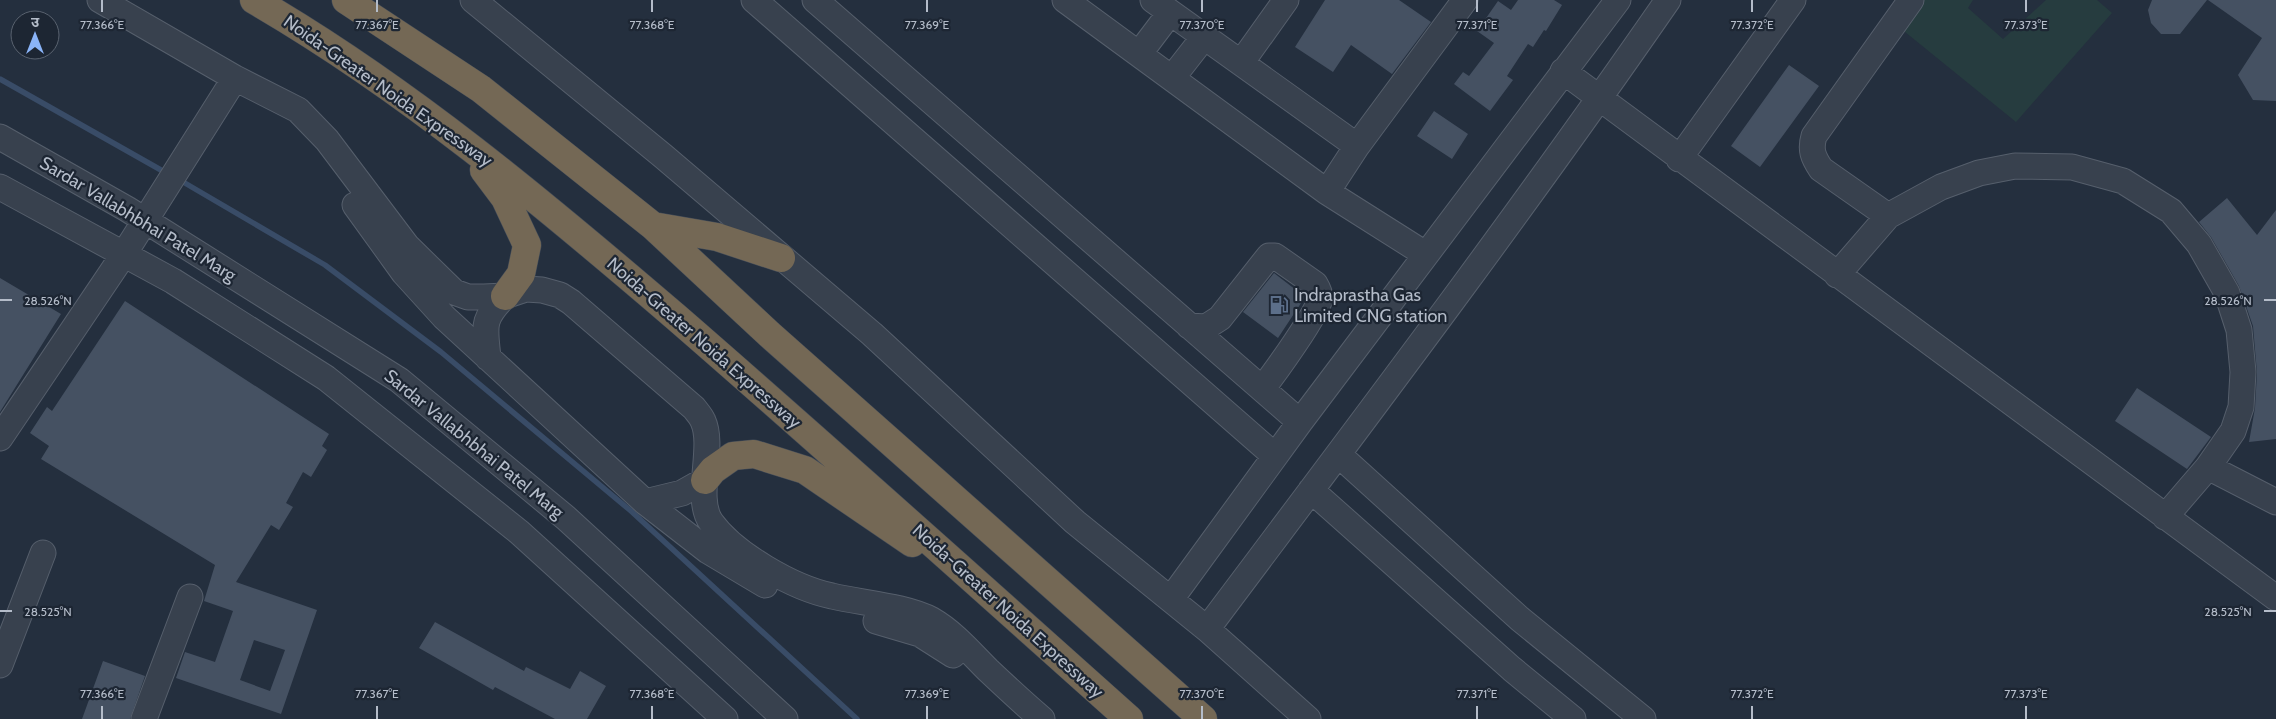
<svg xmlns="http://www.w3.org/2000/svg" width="2276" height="719" font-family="Cabin,'Noto Sans Devanagari',sans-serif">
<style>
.green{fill:#263c3f}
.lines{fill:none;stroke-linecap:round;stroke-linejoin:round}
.stream{stroke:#394c67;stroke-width:5.5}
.building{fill:#455162;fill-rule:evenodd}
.minor-casing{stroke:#565f6c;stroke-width:27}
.highway-casing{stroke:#434c59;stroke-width:29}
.minor{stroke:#38414e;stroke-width:25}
.highway{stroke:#746855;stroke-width:28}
.ticks{fill:none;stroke:#b4bcc9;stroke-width:2}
.labels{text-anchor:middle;stroke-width:4.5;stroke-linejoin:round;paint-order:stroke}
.street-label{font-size:18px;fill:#b4bcc9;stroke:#1d2633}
.poi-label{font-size:18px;fill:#b4bcc9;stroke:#1d2633;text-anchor:start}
.ticks-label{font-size:12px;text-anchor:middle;fill:#b4bcc9;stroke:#1d2633;stroke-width:4.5;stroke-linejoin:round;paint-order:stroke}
</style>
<rect width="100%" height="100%" fill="#242f3e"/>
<path class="green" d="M1911 0H1973L1968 8 2003 39 2046 0H2097L2112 13 2016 122 1894 23Z"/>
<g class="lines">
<path class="stream" d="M0 79 168 174
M178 179 325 265 441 352 631 511 857 719"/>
</g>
<path class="building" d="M1325 0H1399L1431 22 1392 74 1351 45 1333 72 1295 47Z
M1518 0H1554L1562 5 1546 31 1544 30 1533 47 1528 44 1507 76 1513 80 1490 111 1454 84 1463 72 1469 76 1494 43 1477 31 1498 1 1511 10Z
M2152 0H2207L2180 34H2161L2151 23 2148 10Z
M2208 0H2276V101L2253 100 2238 75 2262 38Z
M1789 65 1819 86 1760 167 1731 146Z
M1434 111 1468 134 1452 159 1417 136Z
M2227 198 2257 235 2276 210V439L2249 442 2255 408 2257 373 2253 326 2239 286 2211 237 2199 222Z
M1274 273 1305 297 1278 338 1243 312Z
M0 278 61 314 0 412Z
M125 301 329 434 322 446 327 450 311 477 303 472 286 503 293 507 279 530 271 525 236 582 317 610 281 714 176 678 185 652 215 662 233 611 204 601 215 565 41 459 49 446 30 433 47 407 52 411ZM254 640 285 650 270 691 240 680Z
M2137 388 2211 437 2187 469 2115 421Z
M435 622 524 671 526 667 570 689 580 671 606 686 587 719H555L495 687 493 690 419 648Z
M103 661 145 676 130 719H82Z"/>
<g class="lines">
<g class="minor-casing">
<path id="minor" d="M100 0 235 78 298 110 327 140 407 246 454 292 468 297H484L505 296 526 289 542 290 560 295 571 302 694 408C697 412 701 416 703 421 715 447 694 498 711 522 734 554 793 588 832 596 861 603 906 606 932 620 953 632 971 653 988 670 1006 687 1023 703 1042 719
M473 0 663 156 872 334 1075 522 1207 629 1308 719
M754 0 1275 456
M815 0 1300 422
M1065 0 1327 192 1425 254
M1153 0 1357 146
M1139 54 1170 13
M1241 63 1286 0
M1563 71 2276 598
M1172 78 1204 37
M0 137 127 209 399 380 566 518 785 719
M1679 159 1793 0
M0 187 173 281 326 378 519 532 725 719
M1327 192 1357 146 1465 0
M355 205 404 273 444 317 645 502 708 551 765 585
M1888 216 1821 169C1813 157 1810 150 1814 136L1911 0
M1837 275 1888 216 1941 187 1979 173 2015 166 2072 167 2123 181 2171 211 2199 244 2227 293 2239 330 2243 372 2241 407 2233 431 2208 467 2165 517
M1189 326 1206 327 1220 318 1269 256H1275L1315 284C1318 289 1320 293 1320 298 1319 312 1273 375 1262 389
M488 358C485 326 481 320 505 296
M0 438 124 254 235 78
M1339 455 1520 619 1643 719
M2208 467 2276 502
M1311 490 1512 669 1573 719
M645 502 682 493 705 480
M1171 599 1300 422 1618 0
M876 621 920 634 953 655
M1207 629C1363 421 1520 214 1668 0
M0 665 43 553
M144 719 190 597"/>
</g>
<g class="highway-casing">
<path id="highway" d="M254 0C406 88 544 204 677 318 829 450 979 585 1129 719
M346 0 481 89 653 226 769 334 1203 719
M484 170 505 198 527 245 521 274 505 296
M653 226 717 237 781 258
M705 480 713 470 733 456 754 454 805 470 912 543"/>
</g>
<use href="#minor" class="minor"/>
<use href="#highway" class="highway"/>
</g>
<path class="ticks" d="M102 0V12M377 0V12M652 0V12M927 0V12M1202 0V12M1477 0V12M1752 0V12M2026 0V12M0 300H12M2264 300H2276M0 611H12M2264 611H2276M102 706V719M377 706V719M652 706V719M927 706V719M1202 706V719M1477 706V719M1752 706V719M2026 706V719"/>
<defs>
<g id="fuel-bare" transform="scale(1.5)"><path d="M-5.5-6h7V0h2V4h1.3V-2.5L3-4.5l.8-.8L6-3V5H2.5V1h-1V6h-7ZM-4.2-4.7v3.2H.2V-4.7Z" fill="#5c6f8a" stroke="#1d2633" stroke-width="2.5" paint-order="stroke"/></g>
</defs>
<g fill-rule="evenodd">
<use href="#fuel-bare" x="1279" y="305"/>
</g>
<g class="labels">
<g class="street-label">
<text transform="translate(388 91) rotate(35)" y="6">Noida-Greater Noida Expressway</text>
<text transform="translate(138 219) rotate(31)" y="6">Sardar Vallabhbhai Patel Marg</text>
<text transform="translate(704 343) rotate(41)" y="6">Noida-Greater Noida Expressway</text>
<text transform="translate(474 444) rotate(39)" y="6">Sardar Vallabhbhai Patel Marg</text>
<text transform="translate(1008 611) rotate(42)" y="6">Noida-Greater Noida Expressway</text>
</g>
<g class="poi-label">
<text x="1294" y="301">Indraprastha Gas<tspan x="1294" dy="21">Limited CNG station</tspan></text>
</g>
</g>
<g class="ticks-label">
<text x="102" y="29">77.366°E</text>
<text x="377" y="29">77.367°E</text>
<text x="652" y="29">77.368°E</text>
<text x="927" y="29">77.369°E</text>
<text x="1202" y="29">77.370°E</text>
<text x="1477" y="29">77.371°E</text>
<text x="1752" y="29">77.372°E</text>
<text x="2026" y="29">77.373°E</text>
<text x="48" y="305">28.526°N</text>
<text x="2228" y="305">28.526°N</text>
<text x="48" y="616">28.525°N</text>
<text x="2228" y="616">28.525°N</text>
<text x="102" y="698">77.366°E</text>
<text x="377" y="698">77.367°E</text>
<text x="652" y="698">77.368°E</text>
<text x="927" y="698">77.369°E</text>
<text x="1202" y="698">77.370°E</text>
<text x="1477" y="698">77.371°E</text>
<text x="1752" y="698">77.372°E</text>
<text x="2026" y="698">77.373°E</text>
</g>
<g transform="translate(35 35)"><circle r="24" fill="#1d2633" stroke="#59626f"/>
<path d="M0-4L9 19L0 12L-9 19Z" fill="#8ab4f8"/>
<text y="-8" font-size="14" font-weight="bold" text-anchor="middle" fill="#b4bcc9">उ</text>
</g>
</svg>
